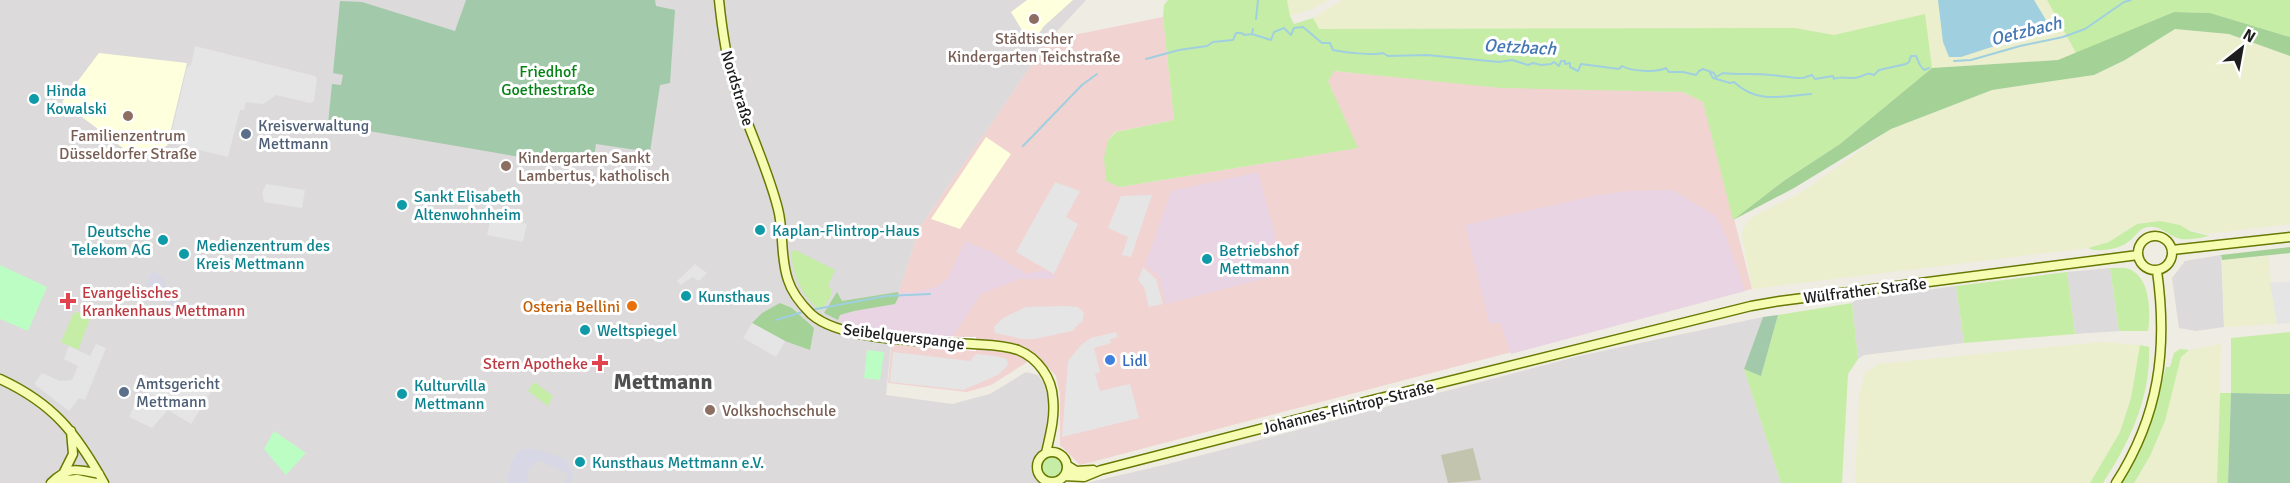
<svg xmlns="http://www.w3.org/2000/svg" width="2290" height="483" font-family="Signika,sans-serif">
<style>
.residential{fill:#dcdada}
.commercial{fill:#f1d3d1}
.industrial{fill:#e9d4e4}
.education{fill:#feffdc}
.construction{fill:#c3c4ae}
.farmland{fill:#ebefcd}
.grass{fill:#c6eda5}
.forest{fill:#a4d195}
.cemetery{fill:#a2caaa}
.park{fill:#bcfdc4}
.parking{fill:#e5e5e5}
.plaza{fill:#d7d7e5}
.water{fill:#a0cfe0}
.pier{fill:#fff}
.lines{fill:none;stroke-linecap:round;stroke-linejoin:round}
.stream{stroke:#a0cfe0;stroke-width:2}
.secondary-casing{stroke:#677900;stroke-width:11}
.secondary{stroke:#f6fdb3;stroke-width:8}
.education-dot{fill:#8d6e63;stroke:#fff;stroke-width:2}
.culture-dot{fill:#0f9aa8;stroke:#fff;stroke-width:2}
.service-dot{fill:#5c6f8a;stroke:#fff;stroke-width:2}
.health-dot{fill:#e0444e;stroke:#fff;stroke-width:2}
.food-dot{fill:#e8710a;stroke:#fff;stroke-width:2}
.shop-dot{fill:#3f7fe0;stroke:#fff;stroke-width:2}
.labels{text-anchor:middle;stroke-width:6;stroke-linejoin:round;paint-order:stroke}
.education-label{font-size:16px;fill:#785e54;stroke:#fff}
.park-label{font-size:16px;fill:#058214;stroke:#fff}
.street-label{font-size:16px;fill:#1d1d1d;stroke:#fff}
.culture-label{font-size:16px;fill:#0d838f;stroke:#fff;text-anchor:start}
.service-label{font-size:16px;fill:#4e5e75;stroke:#fff;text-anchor:start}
.health-label{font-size:16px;fill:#be3a42;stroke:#fff;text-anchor:start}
.food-label{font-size:16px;fill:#c56008;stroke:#fff;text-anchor:end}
.shop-label{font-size:16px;fill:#366cbe;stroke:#fff;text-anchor:start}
.water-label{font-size:18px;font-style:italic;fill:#4477b3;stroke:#fff}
.district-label{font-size:22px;font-weight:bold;fill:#505050;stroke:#fff}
</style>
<rect width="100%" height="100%" fill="#efece3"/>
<path class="residential" d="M0 0H1086L1049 40 920 227 895 304 886 395 952 404 990 394 1026 372 1038 375 1044 384 1048 399 1045 444 1035 457 1031 469 1042 483H0Z
M2221 255 2224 327 2196 331 2179 328 2172 278 2185 261Z
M2110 268 2119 331 2075 334 2067 272Z
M1956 286 1964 343 1864 355 1858 359 1852 303 1855 300Z
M1763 317 1744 369 1781 483H1086L1168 464 1579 356Z"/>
<path class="commercial" d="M1163 17 1174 120 1115 132 1108 140 1107 181 1120 187 1357 148 1328 81 1333 71 1498 87 1683 92 1704 102 1752 289 1080 465 1060 445V394L1056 376 1043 362 1032 359 991 385 967 392 888 383 895 304 920 227 1049 40Z"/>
<path class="industrial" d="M1258 172 1285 273 1166 304 1158 275 1145 266 1171 191Z
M1672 190 1716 216 1726 236 1745 291 1511 354 1500 323H1489L1465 225 1598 195 1629 191Z
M965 241 991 252 1027 274 1043 270 1053 274V279H1019L981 294 952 337 872 330 838 320 840 315 854 311 895 304 899 296 898 292H916L936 287 948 278Z"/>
<path class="education" d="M1027 0H1073L1044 26 1031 45 1011 12Z
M99 53 187 63 167 146 155 147 135 157 62 102Z
M986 137 1011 154 960 229 931 219Z"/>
<path class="construction" d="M1473 448 1481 480 1448 483 1441 455Z"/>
<path class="farmland" d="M1287 0H1328L1312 9 1290 16Z
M1343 0H2047L2076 53 2058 60 1932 68 1924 15 1834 35 1795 28 1318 29 1313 18Z
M2175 29 2229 34 2290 56V224L2206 234 2160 221 2137 224 2109 242 2088 248 1752 289 1742 236 1744 227 1752 217 1799 194 1891 129 1992 90 2094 75 2125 60Z
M2268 256 2276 324 2224 327 2222 260Z
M2101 342 2140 345 2131 398 2120 432 2090 483H1855L1859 395 1865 373 1878 364Z
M2221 344 2217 483H2134L2150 456 2165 421 2181 357 2189 350Z"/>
<path class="grass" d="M1168 0H1287L1290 16 1294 24 1313 18 1319 29 1795 28 1834 35 1925 14 1932 68 1840 144 1785 180 1733 220 1703 102 1683 92 1501 88 1334 71 1328 81 1358 148 1120 187 1106 181 1104 158 1108 140 1116 132 1174 120 1163 17 1164 5Z
M2047 0H2290V37L2210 13 2174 12 2076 53Z
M2160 221 2180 225 2190 231 2209 236C2200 238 2190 240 2181 239 2167 236 2158 221 2142 229 2137 232 2133 239 2128 242 2120 249 2097 253 2088 248L2109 242 2137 224Z
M795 250 835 270 828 286 832 290 830 298 821 311C801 296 794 276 791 252Z
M2110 268C2116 268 2124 267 2129 269 2150 277 2151 311 2148 331H2119Z
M2067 272 2075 334 1964 343 1956 286Z
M1852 303 1858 359 1848 374 1842 483H1781L1744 369 1761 375 1778 315Z
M92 304 95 306 78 350 61 342 73 314 77 312 85 314V309H91Z
M2290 332V394L2231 393 2228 483H2217L2220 393H2231V338Z
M2140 345 2149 347C2151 397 2130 442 2103 483H2090L2120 432 2131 398Z
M2180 349 2189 350 2181 357 2165 421 2150 456 2134 483H2121C2144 445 2155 411 2166 367H2170L2174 353Z
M534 382 553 396 548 406 528 391Z
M1040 467a12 12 0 1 1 24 0a12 12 0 1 1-24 0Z"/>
<path class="forest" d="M2174 12 2210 13 2290 37V56L2229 34 2175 29 2125 60 2094 75 1992 90 1891 129 1794 188 1733 220 1785 180 1840 144 1932 68 2058 60Z
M2290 247V253L2222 260 2221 255Z
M837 292 842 301 898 292 899 296 895 304 854 311 840 315 838 320 824 313Z
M780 303 792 308 814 328 810 350 785 341 752 323 762 313Z"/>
<path class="cemetery" d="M466 0H655L656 6 675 10 670 83 660 85 650 152 596 144 593 165 549 162 328 124 332 84 341 85 343 75 333 73 340 1 362 2 455 31Z
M1778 315 1761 376 1744 369 1763 317Z
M2231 393 2290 394V483H2228Z"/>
<path class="park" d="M0 265 47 287 28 331 0 319Z
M867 350 884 352 880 380 864 378Z
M274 431 306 453 286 475 264 449Z"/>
<path class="parking" d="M195 46 315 76 317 78 314 101 310 103 276 95 263 104 246 102 244 110H240L228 157 178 145 170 140 187 67 191 65Z
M1055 182 1080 191 1066 217 1078 224 1054 274 1016 252Z
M266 184 305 190 302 208 264 202 262 193Z
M1152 195 1131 257 1122 255 1128 237 1108 228 1121 196Z
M491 218 527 224 523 242 487 235Z
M695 264 707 273 699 281 692 277 681 285 677 281Z
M1143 267 1156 279 1163 304 1149 307 1144 287 1138 280Z
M2290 281V323L2277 324 2270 283Z
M1064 306 1078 307 1084 313 1083 320 1072 331 1034 339H1022L995 333 994 327 1003 318 1026 307Z
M752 323 785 341 776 357 743 338Z
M1116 332 1118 337 1110 339 1111 343 1094 348 1100 372 1095 374 1100 391 1130 384 1139 418 1062 437 1068 361 1081 345 1091 338Z
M96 344 106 348 85 400 79 398 69 411 34 384 42 373 60 381 72 380 78 366 64 359 69 346 90 356Z
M893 352 970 361 976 354 996 356 1007 359 1008 365 998 375 963 390 890 382Z
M140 373 181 391 192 375 213 389 191 424 168 410 152 428 129 417 135 403 150 409 156 397 134 386Z"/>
<path class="plaza" d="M154 272 159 274 178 303 174 307 146 285 151 274Z
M521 449H535L566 459 573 476 572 483H566L568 477 566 472 563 473 562 471 539 460 531 466 527 474 528 479 525 483H507L509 470 515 455Z"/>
<path class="water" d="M1938 0H2034L2046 20 2038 32 1961 57H1949L1943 42Z"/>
<path class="pier" d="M889 332 961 337H976V351L888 344Z"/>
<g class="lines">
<path class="stream" d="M1256 19 1258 0
M1252 34 1271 40 1274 32 1284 28 1291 35 1294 28 1303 27 1322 43H1330L1333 50C1343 52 1374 56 1383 53L1388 56 1427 55 1499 62 1512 60 1528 65 1533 63 1541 65 1551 64 1554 62 1559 66 1561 61H1565V64L1570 63V67L1578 71 1581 64 1619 69 1622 66C1630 71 1656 73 1666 68L1669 72H1683L1696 75 1699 71 1703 69 1714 73 1716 77 1723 73C1738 75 1754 73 1770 75 1779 75 1796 79 1803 78 1806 77 1809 76 1812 75L1815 79 1833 76 1834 79C1841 75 1851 80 1859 77 1866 75 1866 72 1874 75L1879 70 1906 64 1909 62 1911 56H1916L1920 65 1924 70 1929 68
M1146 59 1179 50 1207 46 1213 42 1233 40 1236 33H1241L1245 35 1252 34 1253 29
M1954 61 1971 60 2020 46 2063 37 2085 29 2124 2 2131 0
M1710 73 1713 78 1730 83 1734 82C1757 104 1782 96 1811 94
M1023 146 1082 85 1097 74
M811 310 886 296 930 294
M776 320 806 311"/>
<g class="secondary-casing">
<path id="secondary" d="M719 0C722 29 726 57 734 85 747 126 767 166 778 209 784 232 780 257 788 280 792 293 801 304 811 314 842 342 931 341 973 344 988 345 1004 345 1018 350 1038 358 1052 378 1053 399 1055 418 1050 435 1046 453
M2138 253a17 17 0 1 1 34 0a17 17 0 1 1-34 0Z
M2172 250 2290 237
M0 379C54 404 76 433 104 483
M1037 467a15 15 0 1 1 30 0a15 15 0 1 1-30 0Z
M1068 466 1076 471 1093 470
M64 472 73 454 71 431
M1064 476 1084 477 1101 470 1368 401 1751 306 1780 301 2138 255
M55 481 77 479 96 483
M51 483C68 466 77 469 99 474
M2116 483C2159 416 2168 349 2157 271"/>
</g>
<use href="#secondary" class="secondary"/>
</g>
<g class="education-dot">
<circle cx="1034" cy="19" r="6"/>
<circle cx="128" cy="116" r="6"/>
<circle cx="506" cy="166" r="6"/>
<circle cx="710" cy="410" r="6"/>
</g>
<g class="culture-dot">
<circle cx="34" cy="99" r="6"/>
<circle cx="402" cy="205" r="6"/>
<circle cx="760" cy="230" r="6"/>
<circle cx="163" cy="240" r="6"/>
<circle cx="184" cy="254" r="6"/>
<circle cx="1207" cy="259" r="6"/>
<circle cx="686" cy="296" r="6"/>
<circle cx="585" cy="330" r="6"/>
<circle cx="402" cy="394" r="6"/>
<circle cx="580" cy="462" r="6"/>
</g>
<g class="service-dot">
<circle cx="246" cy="134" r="6"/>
<circle cx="124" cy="392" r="6"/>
</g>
<g class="health-dot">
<path d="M65 292h6v6h6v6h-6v6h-6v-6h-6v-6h6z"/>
<path d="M597 354h6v6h6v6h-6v6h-6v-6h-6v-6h6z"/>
</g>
<circle class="food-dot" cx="632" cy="306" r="6"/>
<circle class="shop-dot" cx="1110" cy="360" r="6"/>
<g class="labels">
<g class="education-label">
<text x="1034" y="44">Städtischer<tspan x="1034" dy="18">Kindergarten Teichstraße</tspan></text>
<text x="128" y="141">Familienzentrum<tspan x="128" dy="18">Düsseldorfer Straße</tspan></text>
<text x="518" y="163" text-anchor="start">Kindergarten Sankt<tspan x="518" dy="18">Lambertus, katholisch</tspan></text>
<text x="722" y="416" text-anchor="start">Volkshochschule</text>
</g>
<g class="park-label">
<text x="548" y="77">Friedhof<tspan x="548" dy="18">Goethestraße</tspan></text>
</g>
<g class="street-label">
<text transform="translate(738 88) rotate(73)" y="6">Nordstraße</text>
<text transform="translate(1865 290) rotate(-7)" y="6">Wülfrather Straße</text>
<text transform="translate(904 336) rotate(7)" y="6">Seibelquerspange</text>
<text transform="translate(1348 407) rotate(-14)" y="6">Johannes-Flintrop-Straße</text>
</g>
<g class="culture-label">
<text x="46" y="96">Hinda<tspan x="46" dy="18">Kowalski</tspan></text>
<text x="414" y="202">Sankt Elisabeth<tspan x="414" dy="18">Altenwohnheim</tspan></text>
<text x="772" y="236">Kaplan-Flintrop-Haus</text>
<text x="151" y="237" text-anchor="end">Deutsche<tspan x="151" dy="18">Telekom AG</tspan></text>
<text x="196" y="251">Medienzentrum des<tspan x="196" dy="18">Kreis Mettmann</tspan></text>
<text x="1219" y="256">Betriebshof<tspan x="1219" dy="18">Mettmann</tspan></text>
<text x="698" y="302">Kunsthaus</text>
<text x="597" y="336">Weltspiegel</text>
<text x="414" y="391">Kulturvilla<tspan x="414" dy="18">Mettmann</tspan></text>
<text x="592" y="468">Kunsthaus Mettmann e.V.</text>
</g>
<g class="service-label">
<text x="258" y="131">Kreisverwaltung<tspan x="258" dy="18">Mettmann</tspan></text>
<text x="136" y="389">Amtsgericht<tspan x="136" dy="18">Mettmann</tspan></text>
</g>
<g class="health-label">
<text x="82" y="298">Evangelisches<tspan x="82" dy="18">Krankenhaus Mettmann</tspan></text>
<text x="588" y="369" text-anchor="end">Stern Apotheke</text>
</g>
<g class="food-label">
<text x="620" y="312">Osteria Bellini</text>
</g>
<g class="shop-label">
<text x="1122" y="366">Lidl</text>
</g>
<g class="water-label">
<text transform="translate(2026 31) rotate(-14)" y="6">Oetzbach</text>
<text transform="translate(1520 47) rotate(3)" y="6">Oetzbach</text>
</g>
<g class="district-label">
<text x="663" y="389">Mettmann</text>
</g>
</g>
<g transform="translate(2242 48) rotate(31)" stroke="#ffffff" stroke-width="4.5" paint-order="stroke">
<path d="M0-4.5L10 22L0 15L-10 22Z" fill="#1d1d1d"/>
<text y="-9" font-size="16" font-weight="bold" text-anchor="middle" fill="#1d1d1d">N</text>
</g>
</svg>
